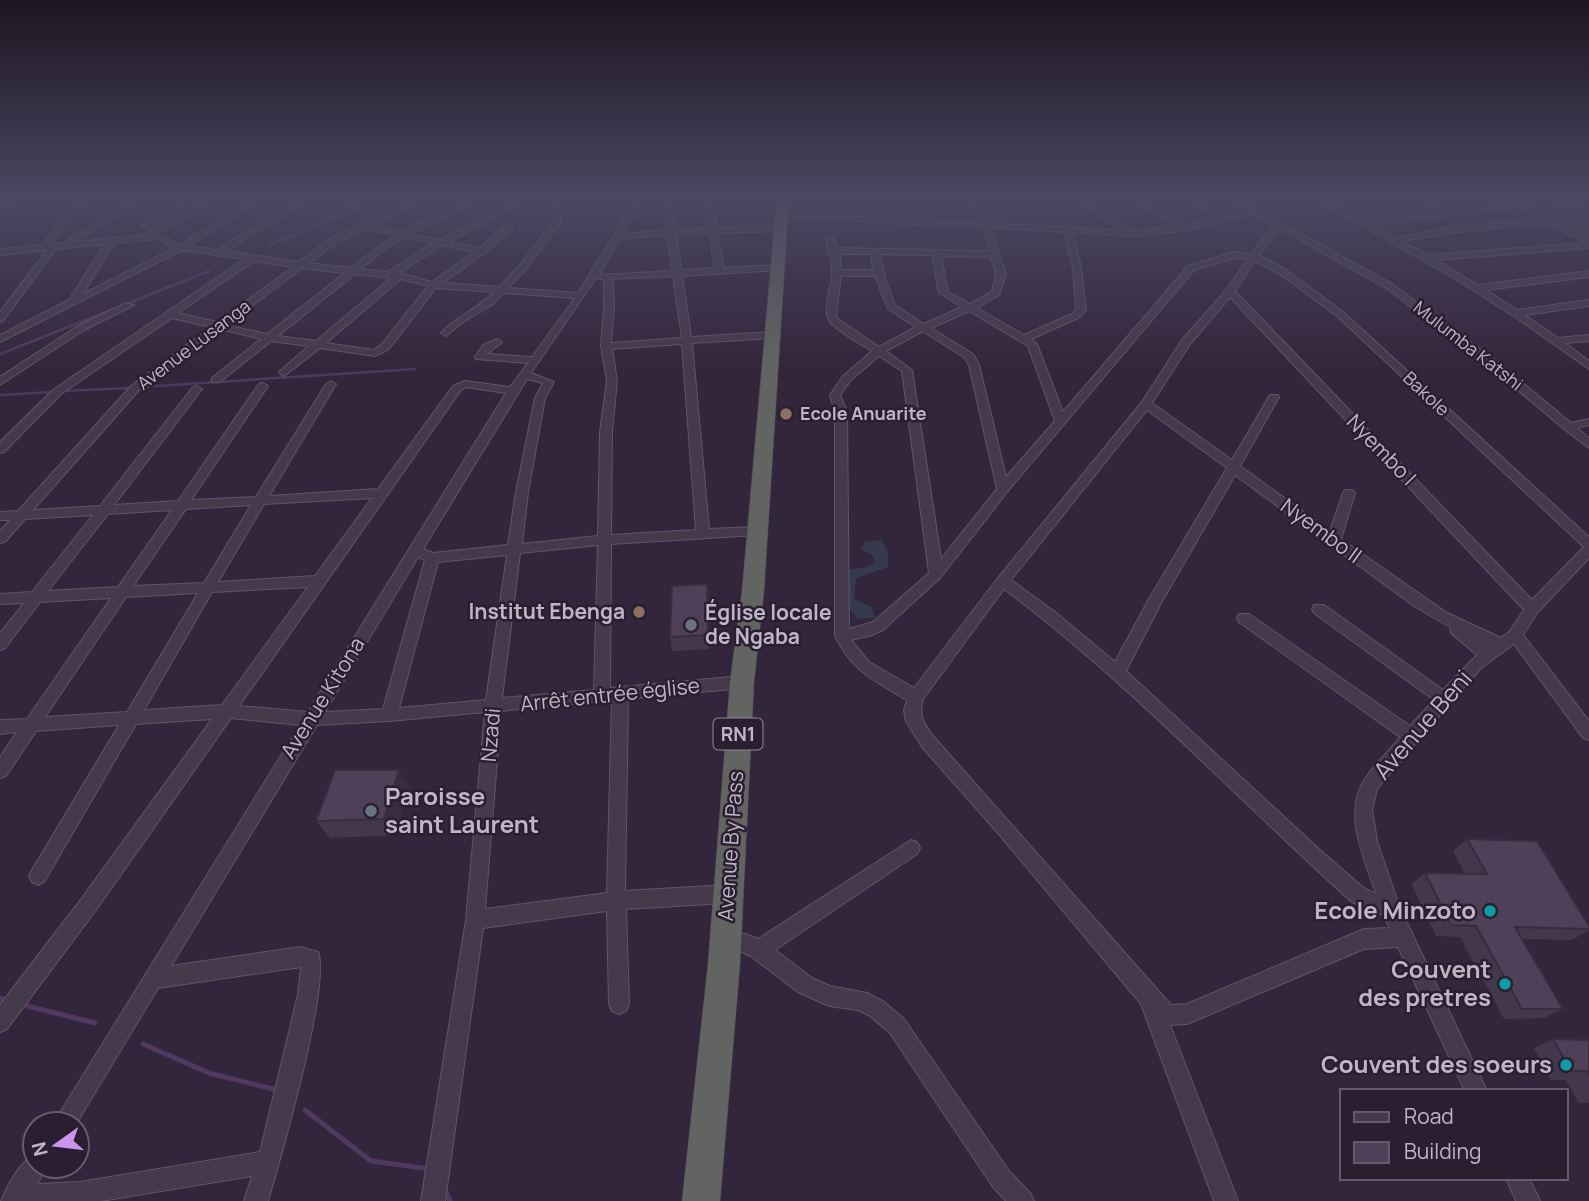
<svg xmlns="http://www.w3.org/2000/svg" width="1589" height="1201" font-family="Manrope,sans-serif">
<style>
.green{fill:#363a4d}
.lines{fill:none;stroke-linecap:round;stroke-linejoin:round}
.stream-far1{stroke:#4f395f;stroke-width:2.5}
.stream{stroke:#4f395f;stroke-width:5}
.minor-casing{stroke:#605567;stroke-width:2}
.trunk-casing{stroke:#4d4254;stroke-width:1}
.minor{fill:#453a4c;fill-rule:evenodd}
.trunk{fill:#626462;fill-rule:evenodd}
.wall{fill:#43374d}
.shaded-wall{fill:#372d3e}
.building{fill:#4e4059;stroke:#372d3e;stroke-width:2}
.education-dot{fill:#8d6e63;stroke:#2a1f31;stroke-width:2.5}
.worship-dot{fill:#6b7280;stroke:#2a1f31;stroke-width:2.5}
.culture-dot{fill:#0f9aa8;stroke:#2a1f31;stroke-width:2.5}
.labels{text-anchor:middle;stroke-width:5;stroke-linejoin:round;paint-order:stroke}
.far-street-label{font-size:18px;fill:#c0b5c7;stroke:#2a1f31}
.far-poi-label{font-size:18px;font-weight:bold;fill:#c0b5c7;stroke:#2a1f31;text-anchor:start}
.shield{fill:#2a1f31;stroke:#93889a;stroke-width:2}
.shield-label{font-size:19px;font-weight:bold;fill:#c0b5c7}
.street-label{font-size:21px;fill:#c0b5c7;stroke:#2a1f31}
.poi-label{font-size:21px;font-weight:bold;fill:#c0b5c7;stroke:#2a1f31;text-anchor:end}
.near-street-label{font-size:24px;fill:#c0b5c7;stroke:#2a1f31}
.near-poi-label{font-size:24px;font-weight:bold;fill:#c0b5c7;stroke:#2a1f31;text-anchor:end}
</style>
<rect width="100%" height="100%" fill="#33263c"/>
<path class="green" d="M1589 199V239L1522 203Z
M882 540 888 552V567L856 578 854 598 871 607 875 617 858 619 844 602 847 569 864 568 876 562 872 555 861 550 865 542Z"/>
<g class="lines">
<path class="stream-far1" d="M270 245 382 198
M126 304 209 271
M0 354 116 308
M141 387 415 369
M61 391 134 388
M0 395 53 392"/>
<path class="stream" d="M0 998 9 1001
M23 1005 95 1023
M143 1044 209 1073 273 1089
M305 1110 371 1161 430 1169
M445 1190 450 1201"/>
<g class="minor-casing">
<path id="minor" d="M11 198H21L0 211V205Z
M87 198H97L68 219 52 244 63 243 136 198H146L75 242 143 235 212 198H222L157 234C167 235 171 243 180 245L253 198H263L189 246 216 250 303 198H313L226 251 299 262 330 239 418 198H429L373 226 402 232 470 198H481L411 234 439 240 522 198H532L449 242 480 248 506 224H512V228L490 249 443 283 499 287 520 265 553 222 552 198H560L561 222 526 269 508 288 578 293 637 198H645L623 234 667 230 663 203 667 201 671 203 675 229 708 228 703 198H711L717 228 782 225 786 228 782 231 717 233 724 268 778 265 781 266V270L682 276 691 337 773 332 778 335 773 338 692 343 709 529 757 527 763 531 757 535 611 544 610 688 742 676 747 678 750 682 747 686 742 688 628 699 625 891 727 885 734 888 736 894 734 900 727 903 626 909 629 1004 626 1011 619 1014 612 1011 609 1004 607 911 483 928 445 1201H421L466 920 485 712 389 721 317 725 171 966 300 947 318 952C331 984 280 1160 268 1201H244L252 1176 101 1201H1C7 1187 20 1161 35 1155V1166H47L37 1184 80 1182 260 1152 298 995 301 967 158 988 76 1124H53L300 725 231 718 96 910 7 1029 0 1032V1005L82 898 212 719 136 724 44 882 38 885 32 882 29 876 32 870 119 725 36 731 6 776 0 778V757L17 732 0 734V720L27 719 111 598 40 602 5 648 0 650V633L24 603 0 604V594L32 592 93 515 25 519 5 542 0 543V531L10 520H0V512L18 511 132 385 211 327 172 318 61 394 4 452 0 453V442L53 390 244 259 182 250 0 342V335L69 300 105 244 56 249 3 321 0 322V312L47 250 0 255V249L43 245 62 215ZM365 229 395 235 351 268 309 263 336 243ZM709 233 715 268 681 270 676 234ZM667 235 672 271 599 275 620 239ZM404 237 433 243 388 272 360 269 393 243ZM156 239H160L172 249 83 294 114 243ZM442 245 474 252 432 282 399 273ZM254 261 293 267 217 322 178 313ZM302 268 345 273 267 334 226 325ZM355 274 391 278 316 341 278 336ZM673 276 682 338 611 343 614 308 613 279ZM596 278 604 280V308L601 346 607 381 600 432 598 536 522 544 528 492 545 398 554 382 531 373ZM401 279 428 286 381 345 373 350 326 343ZM436 288 494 292C478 309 456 316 441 333L446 336 463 322 492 305 504 293 575 298 532 357 487 354 502 342 497 339 483 345 475 357 476 359 528 363 510 387 465 381 453 386 378 489 269 496 336 384 331 381 326 384 256 497 191 500 268 386 263 383 259 384 178 501 114 505 202 389 197 386 193 387 100 506 33 510 140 389 220 329 261 339 212 378V382H220L271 341 309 346 280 371 279 373 284 376 320 348 375 356 389 349ZM682 344 696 530 611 535 612 432 617 381 612 349ZM527 379 543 383 535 398 516 492 508 545 433 553 423 549ZM466 387 506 393 308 712 239 706 461 390ZM372 498 315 576 218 582 264 504ZM251 505 204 583 133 586 186 509ZM172 510 118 587 48 591 108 514ZM598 545 594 690 502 698 520 553ZM507 555 486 700 399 708 438 562ZM418 557 425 560 383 709 325 712ZM308 587 222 705 144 710 212 592ZM198 593 127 712 45 717 126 597ZM612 700 607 893 485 909 501 711Z
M185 198H195L149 228 142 226Z
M356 198H364C357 207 348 216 336 216V212L349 205Z
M957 198C974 198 984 207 990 223L1121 230 1073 198H1083L1134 230 1174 226 1130 198H1140L1184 225 1218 218 1185 198H1195L1227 216 1248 211 1226 198H1236L1244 202 1264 198H1280L1250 206 1392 284 1494 359 1571 423 1589 419V425L1577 428 1589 438V448L1564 429 1486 363 1386 288 1278 228 1259 256 1286 270 1343 312 1589 537V558L1537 613 1523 635 1589 721V740L1583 738 1514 644 1481 668 1417 741 1377 789 1372 810 1377 841 1399 906 1487 1091H1465L1398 947 1364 949 1187 1024 1170 1025 1238 1201H1214L1141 1004 998 833 922 747 906 721 904 710 907 700C875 681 852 671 835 636V412L830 395 843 376 872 351C859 343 842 334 831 323 821 313 831 288 832 275 833 261 827 251 826 238L833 236 837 248 990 251 983 228 782 217 778 215 782 213 981 223C977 208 968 206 957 198ZM1254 214 1272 225 1251 254 1234 252 1188 266 1063 412 1037 344 1031 339 1078 318 1086 310 1081 268 1073 232 1133 236 1183 231ZM991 228 1064 232 1073 268 1076 309 1072 314 1024 335 977 308 999 295 1006 274ZM840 254H871L873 270H841ZM880 254 932 255 939 293 962 307 924 324 895 305 885 279ZM941 256 991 257 996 274 992 292 970 304 948 292ZM1234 258 1248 259 1227 289 1182 340 1142 402 998 578 914 688 869 662 851 640 872 635 883 630 941 577 1007 492 1194 270ZM1255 261 1280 274 1337 316 1584 547 1532 600 1235 291ZM841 276H875L888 309 916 327 879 347 838 319 836 315ZM1230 297 1524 610 1510 631 1501 638 1447 613 1341 539 1355 493 1353 490H1345L1343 493 1330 531 1240 466 1279 397 1278 395H1270L1232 460 1152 403 1190 344ZM969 311 1028 346 1055 421 1006 477 979 365 973 354 931 328ZM923 331 965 358 969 365 997 489 941 559 912 370 886 351ZM879 356 902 371 929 573 873 622 849 629 847 412 840 395 851 380ZM1147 410 1227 468 1149 599 1115 662 1055 612 1011 580ZM1235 475 1414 606 1450 627 1451 633 1477 655 1443 690 1324 605H1314L1312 609 1314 613 1434 700 1410 726 1249 614H1239L1237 618 1239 622 1400 737C1389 751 1375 764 1365 779 1342 813 1365 859 1376 894L1365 889 1321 851 1126 671 1161 603ZM1004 589C1130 683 1236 798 1352 902L1383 915 1390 928 1364 929 1187 1004 1171 1005 934 737C924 724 918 716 923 699Z
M1313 198H1323L1367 221 1439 212 1416 198H1426L1449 211 1510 203 1509 201 1513 199 1589 238V248L1436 260 1478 285 1589 271V277L1486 290 1517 310 1589 300V306L1525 315 1558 338 1589 335V341L1565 343 1589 361V369L1521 321 1454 278ZM1518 207 1540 219 1450 227 1397 238 1375 225ZM1548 223 1586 243 1428 255 1403 241 1450 233Z
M126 303 134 305 84 330 0 385V377L78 326Z
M911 840 917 842 920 848 917 854 775 950 812 978 830 986 867 993 884 1002 904 1019 1009 1171 1030 1193 1034 1201H1006L993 1187 890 1033 870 1016 858 1010 829 1006 798 992 752 957 740 951 728 959 721 956 718 949 723 935C737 930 745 933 758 939Z
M1506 1178H1529L1540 1201H1516Z"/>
</g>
<g class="trunk-casing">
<path id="trunk" d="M777 198H789L764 591 754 682 740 964 720 1201H682L708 964 730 682 742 591Z"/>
</g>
<use href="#minor" class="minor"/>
<use href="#trunk" class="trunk"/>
</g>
<path class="wall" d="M707 584 709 598V649L672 651 670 637Z
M399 770 410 787 396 835 330 838 316 821Z
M1467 839 1589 926V930L1572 940 1522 939 1563 1009 1544 1018 1504 1019 1460 937 1436 936 1411 884 1425 873 1465 874 1453 851Z
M1553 1039 1589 1040V1103H1579L1566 1080H1551L1534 1048Z"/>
<path class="shaded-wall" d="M707 584 709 598V649L708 635Z
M399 770 410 787 396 835 384 819Z"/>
<path class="building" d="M707 584 708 635 670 637 672 586Z
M335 770H399L384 819 316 821Z
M1467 839 1537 841 1589 926V929L1515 927 1563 1009H1522L1476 926 1451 925 1425 873 1487 874Z
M1553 1039 1589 1040V1075L1587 1071H1571Z"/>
<linearGradient id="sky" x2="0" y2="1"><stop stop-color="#1c1521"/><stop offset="0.54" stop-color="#4a4761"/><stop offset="1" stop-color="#4a4761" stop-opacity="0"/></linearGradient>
<rect width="1589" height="366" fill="url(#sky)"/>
<g class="education-dot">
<circle cx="786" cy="414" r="7"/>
<circle cx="639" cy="612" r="7"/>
</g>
<g class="worship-dot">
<circle cx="691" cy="625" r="7"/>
<circle cx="371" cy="811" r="7"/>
</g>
<g class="culture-dot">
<circle cx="1490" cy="911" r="7"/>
<circle cx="1505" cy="984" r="7"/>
<circle cx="1566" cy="1065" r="7"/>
</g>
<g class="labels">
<g class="far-street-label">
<text transform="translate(194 345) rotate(-37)" y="6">Avenue Lusanga</text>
<text transform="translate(1468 346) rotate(38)" y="6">Mulumba Katshi</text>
<text transform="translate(1426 394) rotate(43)" y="6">Bakole</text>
</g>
<g class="far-poi-label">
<text x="800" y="420">Ecole Anuarite</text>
</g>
<rect class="shield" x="713.5" y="718.5" width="49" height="31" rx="5"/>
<g class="shield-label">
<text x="738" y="741">RN1</text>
</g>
<g class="street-label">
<text transform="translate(1381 450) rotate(46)" y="7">Nyembo I</text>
<text transform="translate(1321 531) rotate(36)" y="7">Nyembo II</text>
<text transform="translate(610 695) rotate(-6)" y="7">Arrêt entrée église</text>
<text transform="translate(323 698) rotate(-58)" y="7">Avenue Kitona</text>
<text transform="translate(491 735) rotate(-85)" y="7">Nzadi</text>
<text transform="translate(731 846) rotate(-86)" y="7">Avenue By Pass</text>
</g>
<g class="poi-label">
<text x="625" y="619">Institut Ebenga</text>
<text x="705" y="620" text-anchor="start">Église locale<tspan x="705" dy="24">de Ngaba</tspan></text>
</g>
<g class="near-street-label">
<text transform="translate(1423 725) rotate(-49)" y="8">Avenue Beni</text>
</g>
<g class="near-poi-label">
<text x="385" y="805" text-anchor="start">Paroisse<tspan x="385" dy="28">saint Laurent</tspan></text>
<text x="1476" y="919">Ecole Minzoto</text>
<text x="1491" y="978">Couvent<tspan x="1491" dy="28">des pretres</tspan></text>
<text x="1552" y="1073">Couvent des soeurs</text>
</g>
</g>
<rect x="1340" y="1089" width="228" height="91" fill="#2a1f31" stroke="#665b6d" stroke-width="2"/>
<rect x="1354" y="1112" width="35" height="10" fill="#453a4c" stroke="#665b6d" stroke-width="2"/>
<text x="1404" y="1124" font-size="21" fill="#c0b5c7">Road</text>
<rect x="1354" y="1142" width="35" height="21" fill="#4e4059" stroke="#665b6d" stroke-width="2"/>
<text x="1404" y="1159" font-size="21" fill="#c0b5c7">Building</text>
<g transform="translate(56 1145) rotate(256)"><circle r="33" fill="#2a1f31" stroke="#665b6d" stroke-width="2"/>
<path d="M0-5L12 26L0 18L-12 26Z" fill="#cc92ef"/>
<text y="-10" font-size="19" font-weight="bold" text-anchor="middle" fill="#c0b5c7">N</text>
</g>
</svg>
